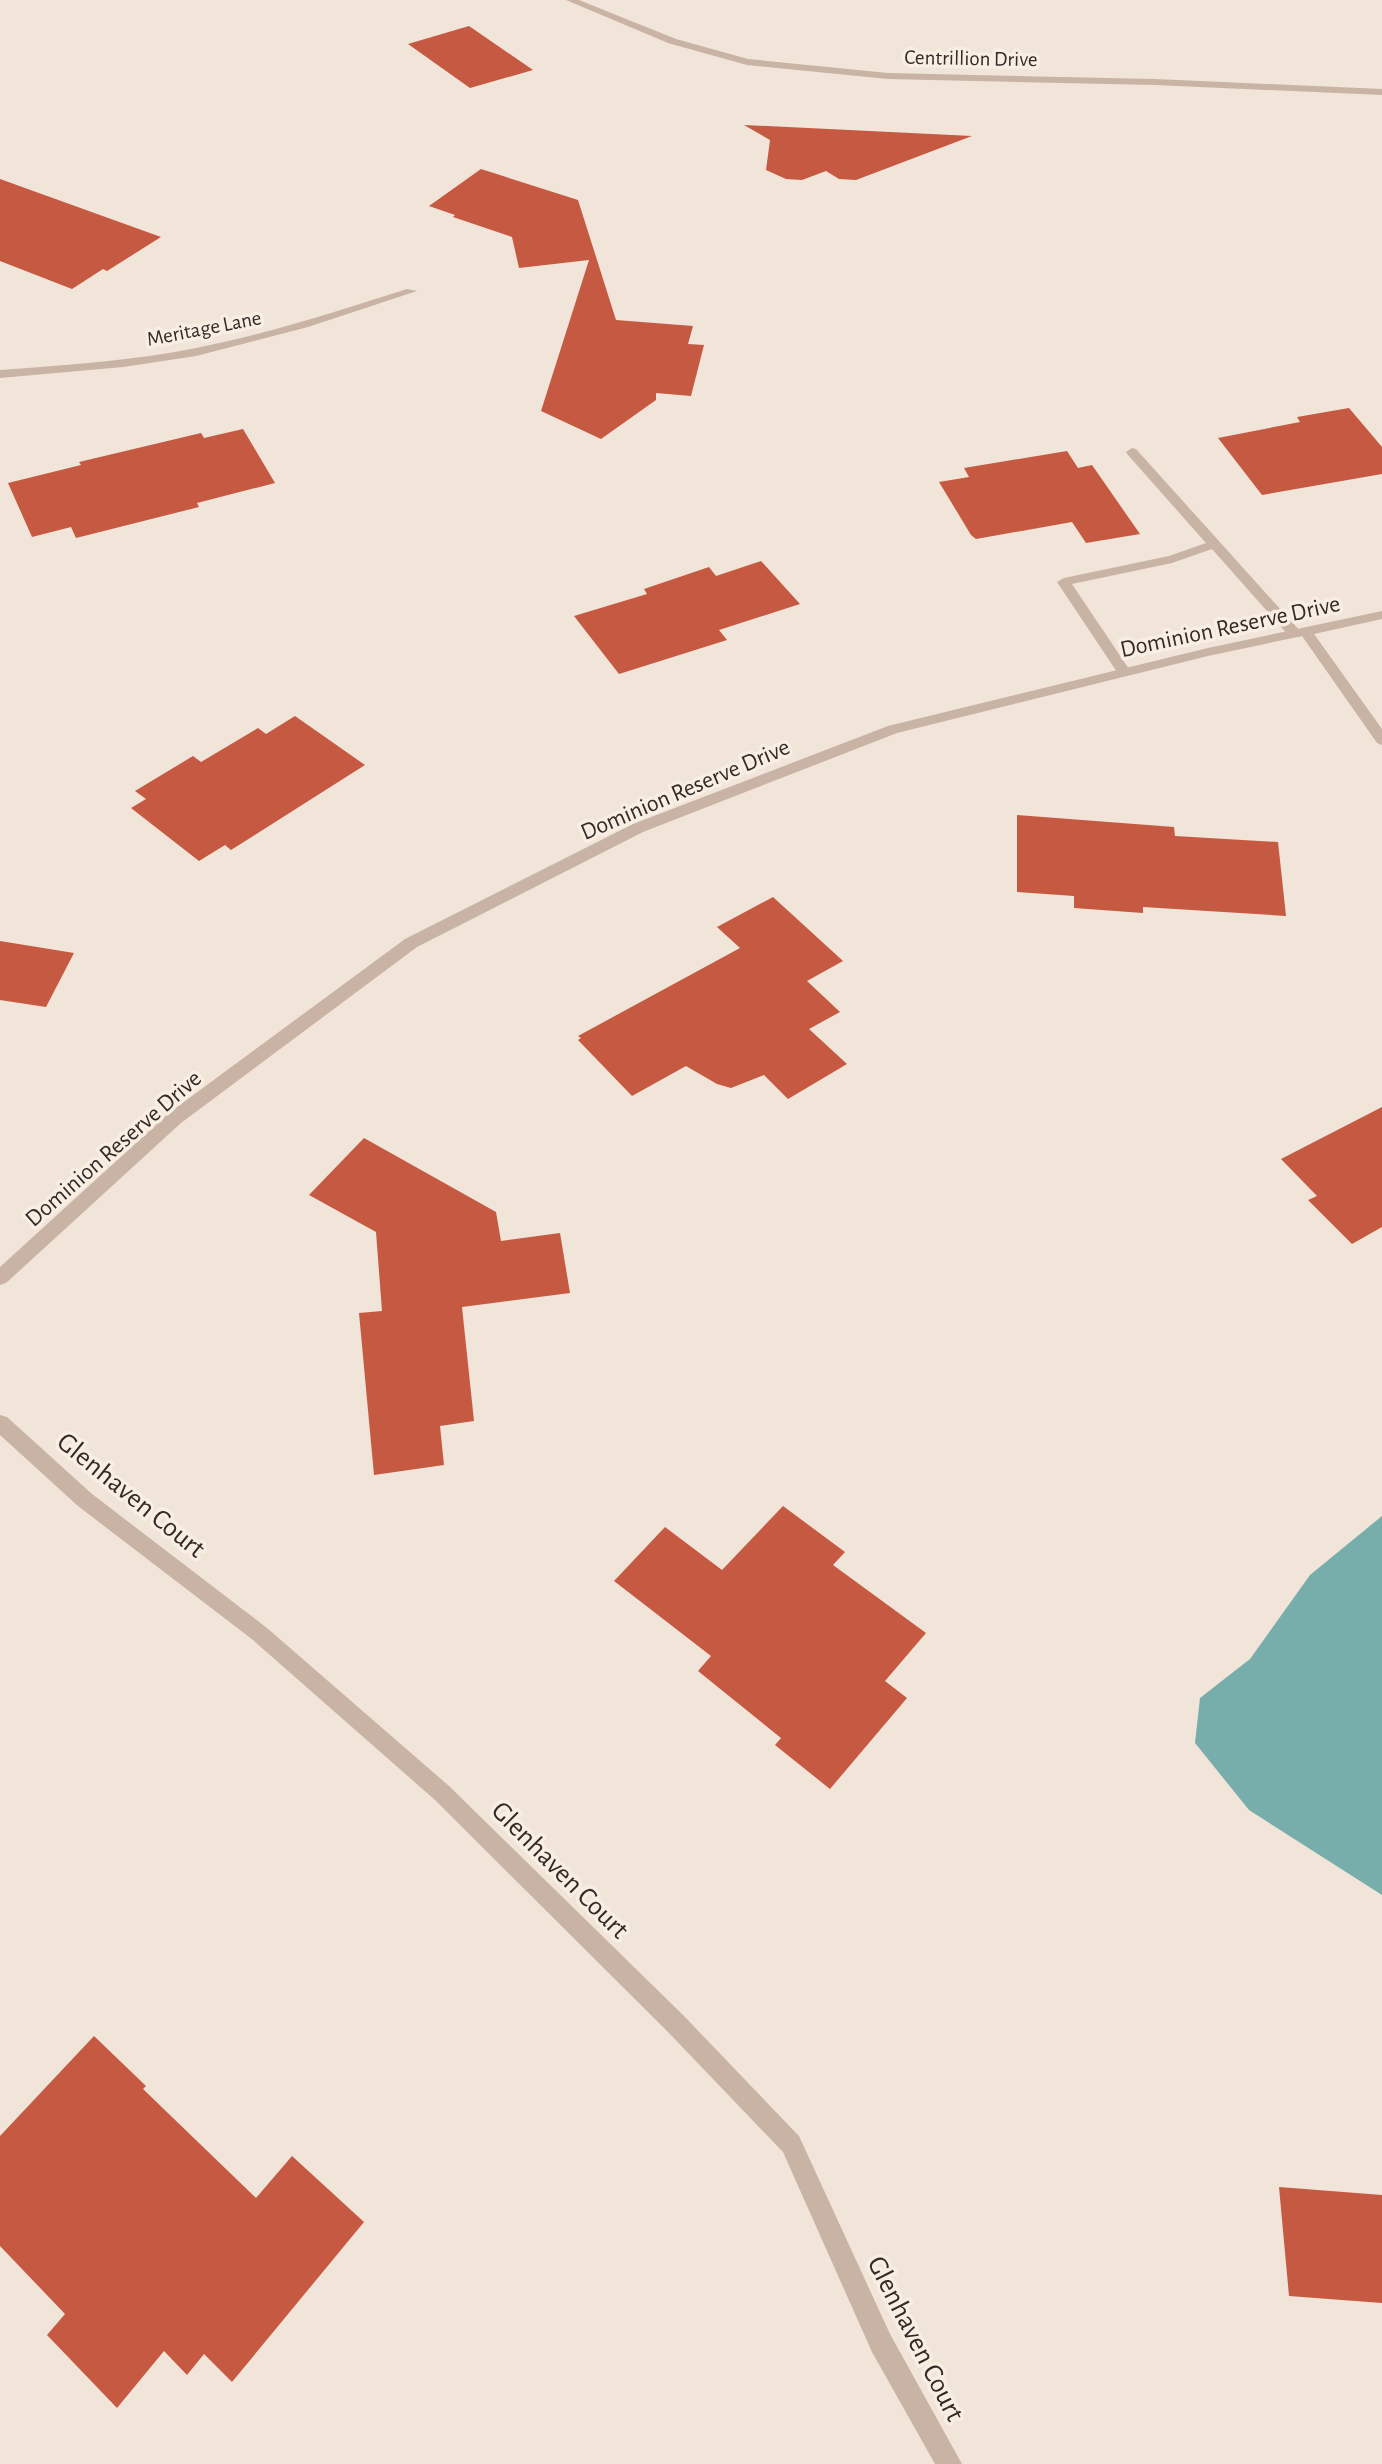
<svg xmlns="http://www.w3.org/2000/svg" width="1382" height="2464" font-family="'Alegreya Sans',sans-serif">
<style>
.water{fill:#77aeac}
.building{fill:#c65942}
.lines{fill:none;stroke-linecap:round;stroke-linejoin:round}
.service{fill:#c9b3a5;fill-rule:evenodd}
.minor{fill:#c9b3a5;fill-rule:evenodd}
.labels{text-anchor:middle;stroke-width:7;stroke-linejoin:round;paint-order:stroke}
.far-street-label{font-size:21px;fill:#342a26;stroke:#f9eee4}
.street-label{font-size:24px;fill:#342a26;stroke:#f9eee4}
.near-street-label{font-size:28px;fill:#342a26;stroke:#f9eee4}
</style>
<rect width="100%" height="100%" fill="#f1e4d8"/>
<path class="water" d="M1382 1516V1895L1249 1810 1195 1743 1200 1698 1250 1659 1310 1575Z"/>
<path class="building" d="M469 26 533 70 470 88 408 44Z
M744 125 972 136 856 180 839 179 826 171 802 180 786 179 766 170 770 140Z
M481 169 578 200 616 320 693 326 688 344 704 345 691 396 656 393V400L601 439 541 411 589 260 519 268 512 237 453 217 455 215 429 206Z
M0 179 161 237 107 271 103 269 72 289 0 261Z
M1349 408 1382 447V474L1262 495 1218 438 1300 422 1297 417Z
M243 429 275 483 197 503 199 507 76 538 71 527 32 537 8 483 81 465 79 462 201 433 204 438Z
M1067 451 1078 468 1092 465 1140 534 1086 543 1072 522 976 539 971 535 939 482 969 477 964 468Z
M761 561 800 604 719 630 727 640 619 674 574 616 647 594 644 589 709 567 716 576Z
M295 716 365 765 231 850 225 845 199 861 131 808 146 799 135 791 193 756 201 762 258 728 266 734Z
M1017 815 1174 827 1175 836 1278 842 1286 916 1143 907V913L1074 908V896L1017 892Z
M773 897 843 961 807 981 840 1012 809 1029 847 1064 788 1099 764 1075 731 1088 717 1084 686 1066 632 1096 578 1040 581 1038 578 1036 740 948 717 927Z
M0 941 74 953 46 1007 0 1000Z
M1382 1107V1227L1352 1244 1308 1200 1317 1196 1281 1159Z
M364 1138 496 1212 501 1241 560 1233 570 1293 462 1307 474 1421 440 1426 444 1465 374 1475 359 1313 382 1311 376 1232 309 1195Z
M783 1506 845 1552 833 1565 926 1633 885 1681 907 1698 830 1789 775 1745 781 1738 698 1671 711 1656 614 1581 665 1527 722 1570Z
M94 2036 146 2086 143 2089 256 2198 292 2156 364 2222 232 2382 204 2354 187 2375 164 2351 117 2408 47 2335 65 2314 0 2246V2136Z
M1279 2187 1382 2195V2303L1289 2296Z"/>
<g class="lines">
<path class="service" d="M1132 448 1136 449 1300 631V637H1290L1212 549 1172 563 1072 584 1131 672 1124 676 1119 675 1057 582 1064 578 1169 556 1206 543 1128 455 1126 452Z"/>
<path class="minor" d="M566 0H579L676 39 748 59 888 73 1155 79 1382 89V95L1155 85 888 79 747 65 668 43Z
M407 289 417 291 308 327 196 356 123 367 0 378V370C66 365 132 361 196 348 268 334 338 311 407 289Z
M1382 611V619L1314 634 1382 729V745L1377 743 1302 636 1208 656 897 733 643 832 417 947 181 1123 6 1283 0 1285V1267L169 1113 405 939 633 824 888 726 1208 648Z
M0 1415 7 1417 92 1494 267 1628 449 1786 684 2016 799 2136 890 2334 962 2464H935L872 2352 783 2152 668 2032 435 1800 253 1640 78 1506 0 1435Z"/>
</g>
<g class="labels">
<g class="far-street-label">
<text transform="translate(971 58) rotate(1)" y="7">Centrillion Drive</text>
<text transform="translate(204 328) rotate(-11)" y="7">Meritage Lane</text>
</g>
<g class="street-label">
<text transform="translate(1230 626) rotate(-12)" y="8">Dominion Reserve Drive</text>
<text transform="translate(685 789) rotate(-23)" y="8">Dominion Reserve Drive</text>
<text transform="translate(113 1148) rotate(-41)" y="8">Dominion Reserve Drive</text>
</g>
<g class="near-street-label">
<text transform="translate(132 1494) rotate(39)" y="10">Glenhaven Court</text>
<text transform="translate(561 1869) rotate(45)" y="10">Glenhaven Court</text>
<text transform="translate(917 2338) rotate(63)" y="10">Glenhaven Court</text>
</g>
</g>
</svg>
